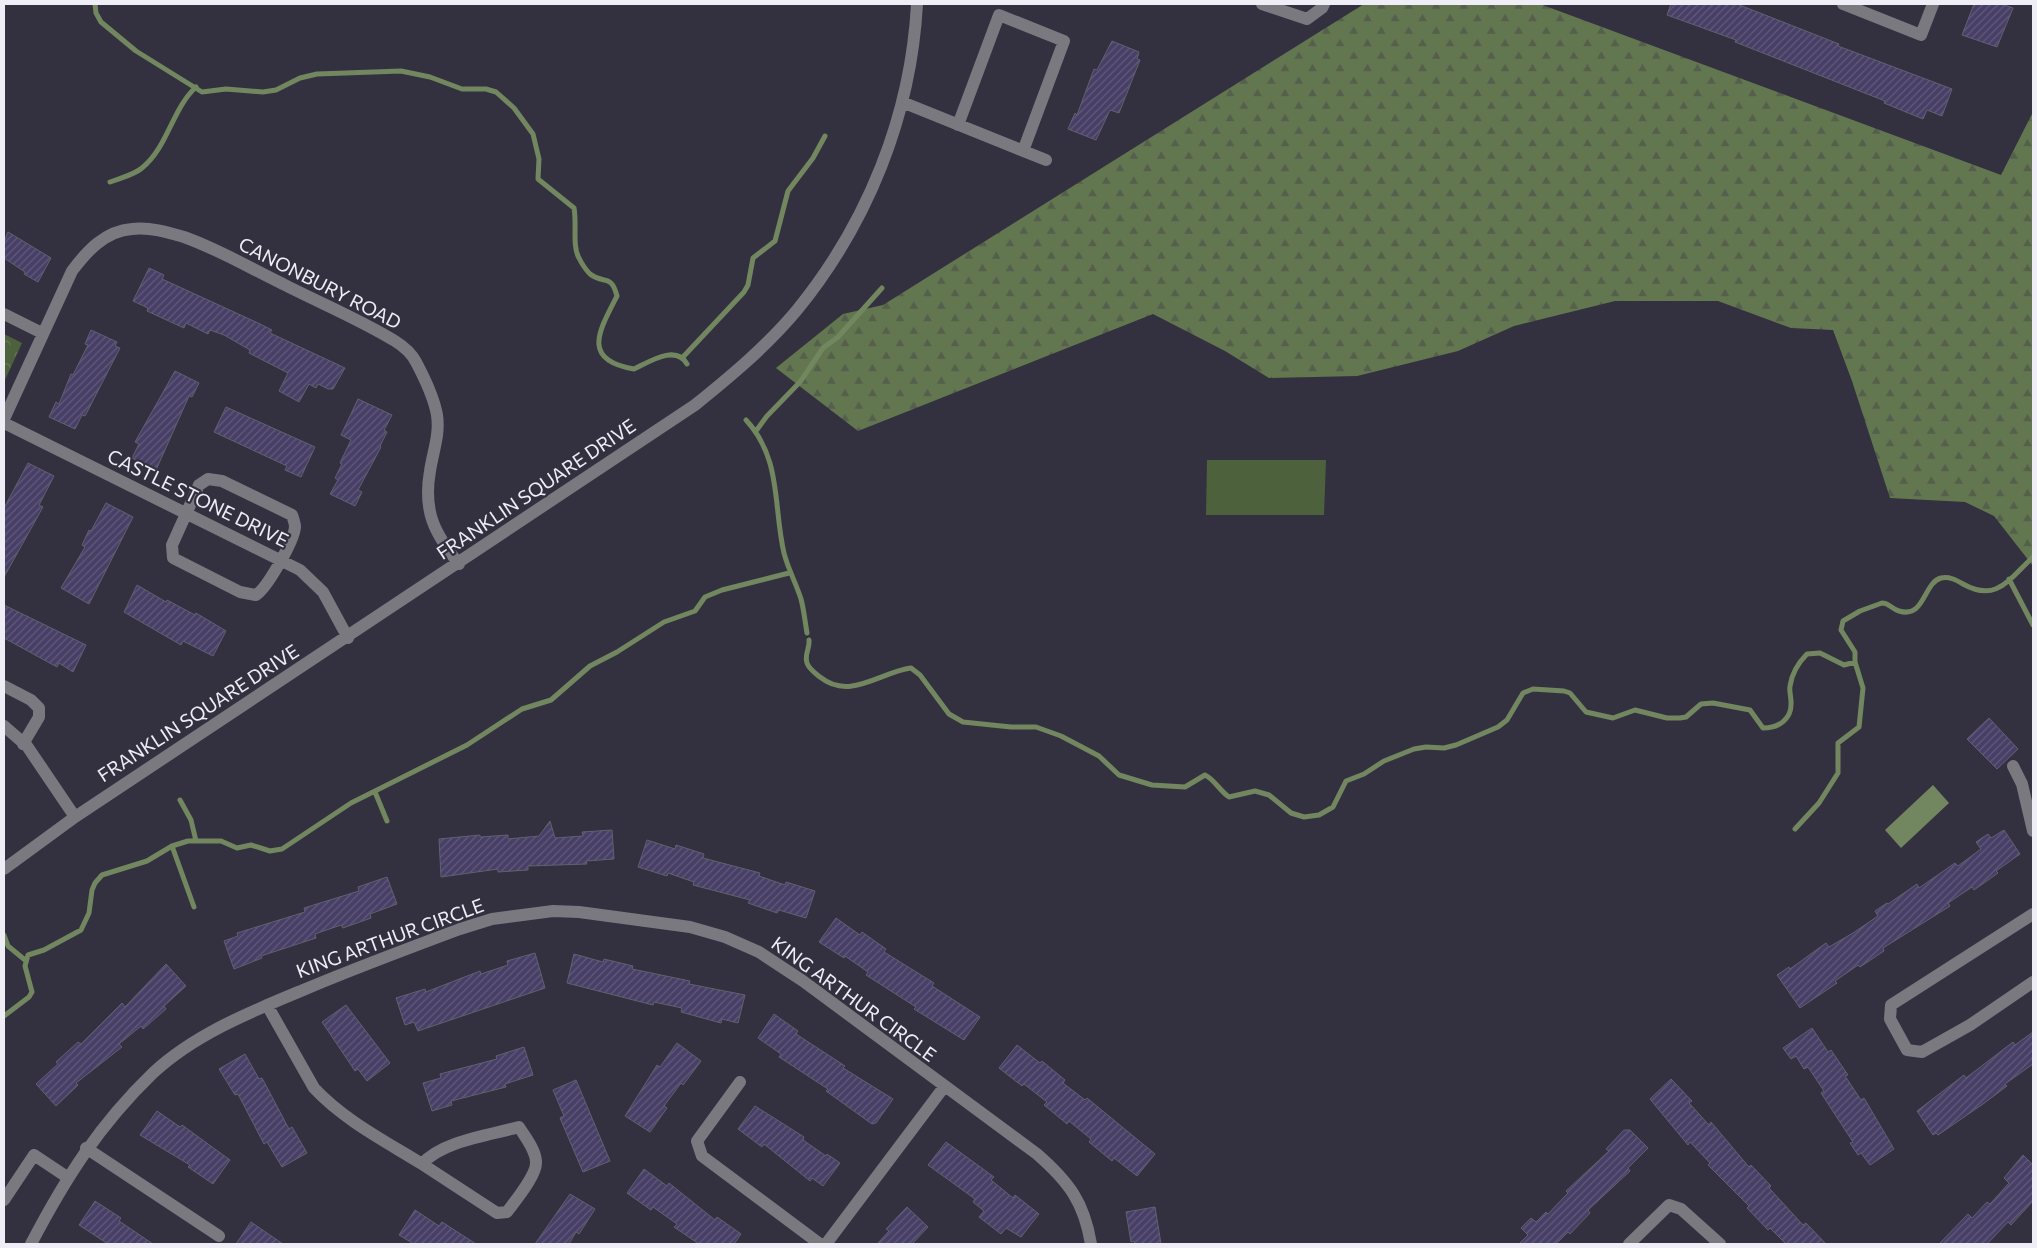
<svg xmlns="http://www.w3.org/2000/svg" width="2037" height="1248" font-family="Commissioner,sans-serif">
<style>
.grass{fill:#4e613d}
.forest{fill:url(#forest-firs)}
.park{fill:url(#park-crowns)}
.water{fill:#72875f}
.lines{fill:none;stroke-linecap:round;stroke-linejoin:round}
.stream{stroke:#72875f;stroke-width:5}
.building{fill:url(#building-hatch);stroke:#626070}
.minor{stroke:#7a7980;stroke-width:12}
.labels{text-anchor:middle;stroke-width:4.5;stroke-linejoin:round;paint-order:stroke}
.street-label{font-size:19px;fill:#efeef7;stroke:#33313f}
</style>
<defs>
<pattern id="forest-firs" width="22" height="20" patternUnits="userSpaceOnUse" patternTransform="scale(1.25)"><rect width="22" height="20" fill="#62774f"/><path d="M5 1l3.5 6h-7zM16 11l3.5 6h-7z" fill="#555f4c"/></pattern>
<pattern id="park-crowns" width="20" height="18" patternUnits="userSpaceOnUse" patternTransform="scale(1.25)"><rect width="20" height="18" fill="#4e613d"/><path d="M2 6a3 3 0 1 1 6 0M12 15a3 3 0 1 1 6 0" fill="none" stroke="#68785a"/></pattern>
<pattern id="building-hatch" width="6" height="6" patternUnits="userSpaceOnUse" patternTransform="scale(1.25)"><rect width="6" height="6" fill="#473f65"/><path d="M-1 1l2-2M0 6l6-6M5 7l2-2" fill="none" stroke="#625b7c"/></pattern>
</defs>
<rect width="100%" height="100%" fill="#33313f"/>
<path class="grass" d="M1207 460H1326L1324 515H1206Z"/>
<path class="forest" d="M1364 4H1540L2001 175 2033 112V566L1994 516 1965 502 1890 498 1852 381 1833 330 1791 328 1718 301H1615L1514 326 1458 351 1357 376 1269 378 1225 351 1153 314 858 431 776 368 843 314 883 305Z"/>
<path class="park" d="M4 334 22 343 4 382Z"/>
<path class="water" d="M1933 785 1949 803 1901 848 1885 830Z"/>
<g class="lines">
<path class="stream" d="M95 4 96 13 101 22 136 51 202 92 226 89 263 92 276 90 300 78 317 74 401 71 430 77 462 89H486L496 92 514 108 533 134 539 159 538 179 574 208C577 224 572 246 579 258 581 262 586 270 590 274 604 285 611 273 617 296 599 331 581 360 634 369 649 362 676 344 687 364
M110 182C120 178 134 175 142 168 168 147 172 109 196 87
M683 357 744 292 748 285 753 258 775 241 788 191 813 158 825 136
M746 420C782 459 773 506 784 553 788 569 796 583 801 599 804 610 805 622 807 633
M756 431 767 416 800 382 823 348 838 337 882 288
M2009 579 2033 625
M809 640C810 649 804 654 807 663 809 669 815 673 820 677 850 701 880 672 911 668L920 675 949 714 963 722 1011 727H1036L1061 736 1099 756 1119 775 1152 785 1185 787 1205 775C1214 779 1220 791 1229 797L1255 791 1269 795 1291 813 1304 817 1319 815 1333 807 1346 781 1364 774 1384 761 1414 749 1426 747 1444 748 1456 745 1498 727 1507 720 1523 693 1533 689 1564 691 1570 693 1586 712 1613 718 1635 710 1667 718H1680L1686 717 1701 704 1713 703 1750 710 1763 728C1779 728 1792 719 1791 702 1791 696 1789 691 1790 686 1792 673 1798 663 1807 654L1820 653 1844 665 1855 662
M375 792 387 821
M180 800 191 820 196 841
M1795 829 1819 803 1838 773V743L1859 727 1863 688 1855 662V652L1841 630 1843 621 1860 611 1882 603C1889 603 1892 609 1899 611 1925 619 1923 583 1941 578 1949 576 1956 580 1963 584 1997 603 2009 579 2033 557
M172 846 194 907
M4 935 8 946 25 960
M4 1016 29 997 32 992 25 966 28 955 44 950 81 930 89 913 92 890 95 883 102 875 147 861 172 846 188 841H221L237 848 251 845 270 851 282 849 351 803 467 745 522 709 551 700 590 666 617 652 664 622 695 611 705 597 722 590 789 573"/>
</g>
<path class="building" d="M1671 4H1737L1839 44 1838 46 1952 89 1942 116 1927 110 1923 119 1884 103 1885 101 1735 42 1736 40 1667 15Z
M1974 4H2001L2013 8 1997 47 1962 35Z
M1112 41 1139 52 1137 59 1140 60 1119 113 1110 110 1096 140 1068 129 1075 113 1077 115 1094 69 1097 70Z
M8 232 51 258 38 282 24 274 25 272 4 258V242Z
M149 268 164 275 162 279 258 323 272 330 270 333 345 368 333 389H328L318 384 316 388 309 384 299 402 279 391 288 373 249 353 250 350 224 335 210 330 208 334 186 323 184 328 147 311 148 308 133 301Z
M91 330 117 342 115 346 120 348 85 416 82 415 75 429 49 417 56 402 59 404 71 374 73 375 88 345 85 344Z
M175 371 199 383 192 397 189 396 156 470 132 458 139 444 135 442Z
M358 399 392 415 384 430 387 432 380 446 381 447 358 490 362 492 355 506 330 494 338 480 335 478 342 464 340 463 351 440 341 435Z
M226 407 315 447 301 477 285 470 287 466 214 432Z
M28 463 54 476 39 505 43 507 4 577V508Z
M106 503 133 517 89 604 61 588 85 547 82 545 89 530 91 531Z
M137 585 166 602 167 600 195 615 196 613 226 631 213 656 183 641 181 645 124 612Z
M4 605 86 645 73 672 59 663 57 667 4 638Z
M1989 718 2018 749 1997 769 1967 739Z
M550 821 555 838 583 836 582 832 612 830 614 859 586 861 587 864 528 866V870L498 872V869L441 877 439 839 480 835V837L508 835V839L539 836Z
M2004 830 2020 854 1996 871 1998 873 1974 890 1972 887 1948 903 1950 906 1883 948 1884 951 1860 967 1858 965 1835 981 1837 983 1800 1008 1777 975 1789 967 1790 969 1826 943 1829 947 1853 933 1878 916 1875 911 1887 903 1888 904 1917 884 1919 888 1955 863 1958 866 1981 849 1976 842 1988 834 1991 838Z
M647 840 675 849 676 845 704 854 703 858 760 873 759 876 785 885 786 882 815 891 806 918 779 910 777 913 748 903 750 900 693 885 694 882 668 873 667 876 638 867Z
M387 877 397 904 370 914 371 918 343 928 341 925 315 934 316 938 261 956 262 958 234 969 224 941 238 936 237 933 305 912 304 908 359 891 358 887Z
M836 918 860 935 862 932 886 949 884 952 934 983 932 986 980 1017 964 1040 914 1009 916 1007 866 975 868 972 845 956 844 958 819 942Z
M535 953 545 988 418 1031 414 1022 405 1025 396 998 425 989 426 992 480 971 481 974 508 965 507 961Z
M574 954 603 962 604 959 633 966 632 969 690 981 689 984 745 995 738 1023 722 1019 721 1023 681 1012 682 1008 654 1002 653 1005 567 983Z
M166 964 186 986 164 1006 166 1009 143 1029 141 1026 119 1044 122 1047 76 1083 78 1085 56 1106 36 1084 58 1064 56 1062 78 1042 81 1044 122 1003 125 1007Z
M346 1005 390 1063 367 1081 358 1069 355 1071 322 1022Z
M774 1014 798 1031 796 1034 845 1066 843 1068 893 1099 876 1123 872 1124 826 1091 828 1089 779 1057 781 1054 758 1038Z
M1812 1028 1828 1052 1831 1050 1848 1075 1845 1076 1861 1100 1864 1098 1894 1149 1870 1165 1861 1153 1858 1155 1850 1143 1853 1142 1821 1093 1824 1091 1808 1067 1804 1069 1796 1056 1791 1059 1783 1048Z
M2033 1032V1064L2005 1084 2007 1086 1983 1104 1938 1135 1936 1133 1933 1135 1917 1111 1964 1075 1966 1078 2013 1042 2015 1045Z
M677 1043 701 1061 683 1085 681 1083 664 1106 667 1108 650 1132 625 1116 657 1065 660 1067Z
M1017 1045 1040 1063 1042 1061 1065 1080 1063 1083 1085 1100 1087 1098 1155 1154 1137 1176 1114 1158 1112 1161 1089 1142 1091 1139 1069 1121 1067 1124 1044 1105 1047 1102 1024 1084 1022 1086 999 1068Z
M524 1047 533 1075 505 1084 506 1087 451 1101 452 1105 432 1111 423 1083 441 1078 440 1074 497 1059 496 1056Z
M245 1054 259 1079 262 1078 289 1129 292 1127 307 1153 282 1167 267 1142 264 1144 238 1094 235 1095 219 1069Z
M1671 1079 1692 1101 1689 1103 1709 1125 1711 1122 1749 1167 1751 1165 1771 1186 1769 1188 1803 1225 1806 1223 1826 1244H1786L1770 1228 1768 1230 1747 1208 1749 1206 1708 1165 1710 1163 1690 1142 1688 1145 1650 1099Z
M576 1080 610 1161 583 1172 560 1118 564 1116 553 1090Z
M755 1106 804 1137 803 1140 826 1156 827 1154 840 1163 823 1186 812 1178 810 1181 764 1144 762 1147 738 1129Z
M157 1111 180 1127 182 1125 230 1160 213 1184 188 1167 190 1165 140 1135Z
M1624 1130H1630L1648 1148 1628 1168 1630 1171 1588 1210 1590 1213 1570 1234 1568 1232 1556 1244H1519L1528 1235 1521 1228 1531 1218 1536 1222 1546 1212 1548 1214 1568 1193 1566 1191 1609 1151 1606 1149Z
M946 1142 994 1177 991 1180 1013 1198 1015 1195 1039 1214 1021 1237 1006 1228 1001 1234 979 1217 984 1211 973 1202 975 1199 928 1165Z
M2023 1155 2033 1165V1201L2011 1225 2008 1222 1987 1244H1939L1968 1214 1972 1218 1987 1202 1990 1204 2009 1183 2004 1178Z
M644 1169 667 1186 669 1183 715 1220 717 1217 741 1234 734 1244H699L674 1227 677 1224 653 1207 651 1210 627 1193Z
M570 1194 595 1209 579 1234 576 1232 569 1244H535Z
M95 1201 121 1218 119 1221 153 1244H108L79 1225Z
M907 1207 928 1227 912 1244H877L889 1231 886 1229Z
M1155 1207 1161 1244H1135L1134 1241 1131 1242 1126 1212Z
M415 1210 439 1226 442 1222 476 1244H414L399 1235Z
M251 1222 283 1244H236Z"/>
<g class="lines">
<path class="minor" d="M1262 4 1307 19 1322 8 1324 4
M1843 4 1921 35 1933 4
M902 102 1046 160
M958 125 999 15 1064 41 1023 151
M4 314 42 333
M4 419 72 271C87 251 105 231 132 229 150 227 167 232 184 237 218 249 250 268 283 284 320 303 359 319 395 341 403 346 412 354 416 362 424 377 434 398 437 415 440 435 433 451 430 471 423 511 434 533 459 564
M4 423 300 570 323 592 348 638
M208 479 222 481 292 515C293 518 295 523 295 527 294 541 267 588 256 595L240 592 173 558 172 545 186 514 199 485Z
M4 686 31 700 39 708V717L23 744
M4 726 27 746 75 817
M2013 766 2022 784 2033 831
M4 869 75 817 695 405C731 376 767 346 797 310 868 223 911 115 917 4
M2033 914 1891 1005 1890 1019 1907 1050 1922 1052 1970 1025 2033 982
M267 1005 314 1088C345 1121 385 1141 422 1164
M740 1082 697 1141 702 1156 820 1244
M519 1127C525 1137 536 1150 536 1162 537 1175 515 1201 507 1212L497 1213 422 1164C442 1141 490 1135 519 1127Z
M86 1148 219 1236
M4 1200 34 1155 67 1177
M31 1244C65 1179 99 1125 153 1073 196 1033 255 1010 308 988 358 967 409 948 460 929L492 919 553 911 579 912 690 927 725 937 759 952 803 981 1037 1154C1069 1182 1084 1202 1091 1244
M826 1244 944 1087
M1629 1244 1669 1205 1681 1209 1720 1244"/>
</g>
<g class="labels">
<g class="street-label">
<text transform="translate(320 283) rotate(27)" y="7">CANONBURY ROAD</text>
<text transform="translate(536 489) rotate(-34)" y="7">FRANKLIN SQUARE DRIVE</text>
<text transform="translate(198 498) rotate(26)" y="7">CASTLE STONE DRIVE</text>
<text transform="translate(198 713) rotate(-33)" y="7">FRANKLIN SQUARE DRIVE</text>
<text transform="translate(390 938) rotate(-20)" y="7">KING ARTHUR CIRCLE</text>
<text transform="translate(854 999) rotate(36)" y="7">KING ARTHUR CIRCLE</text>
</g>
</g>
<rect width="2037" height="1248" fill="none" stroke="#efeef7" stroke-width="10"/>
</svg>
